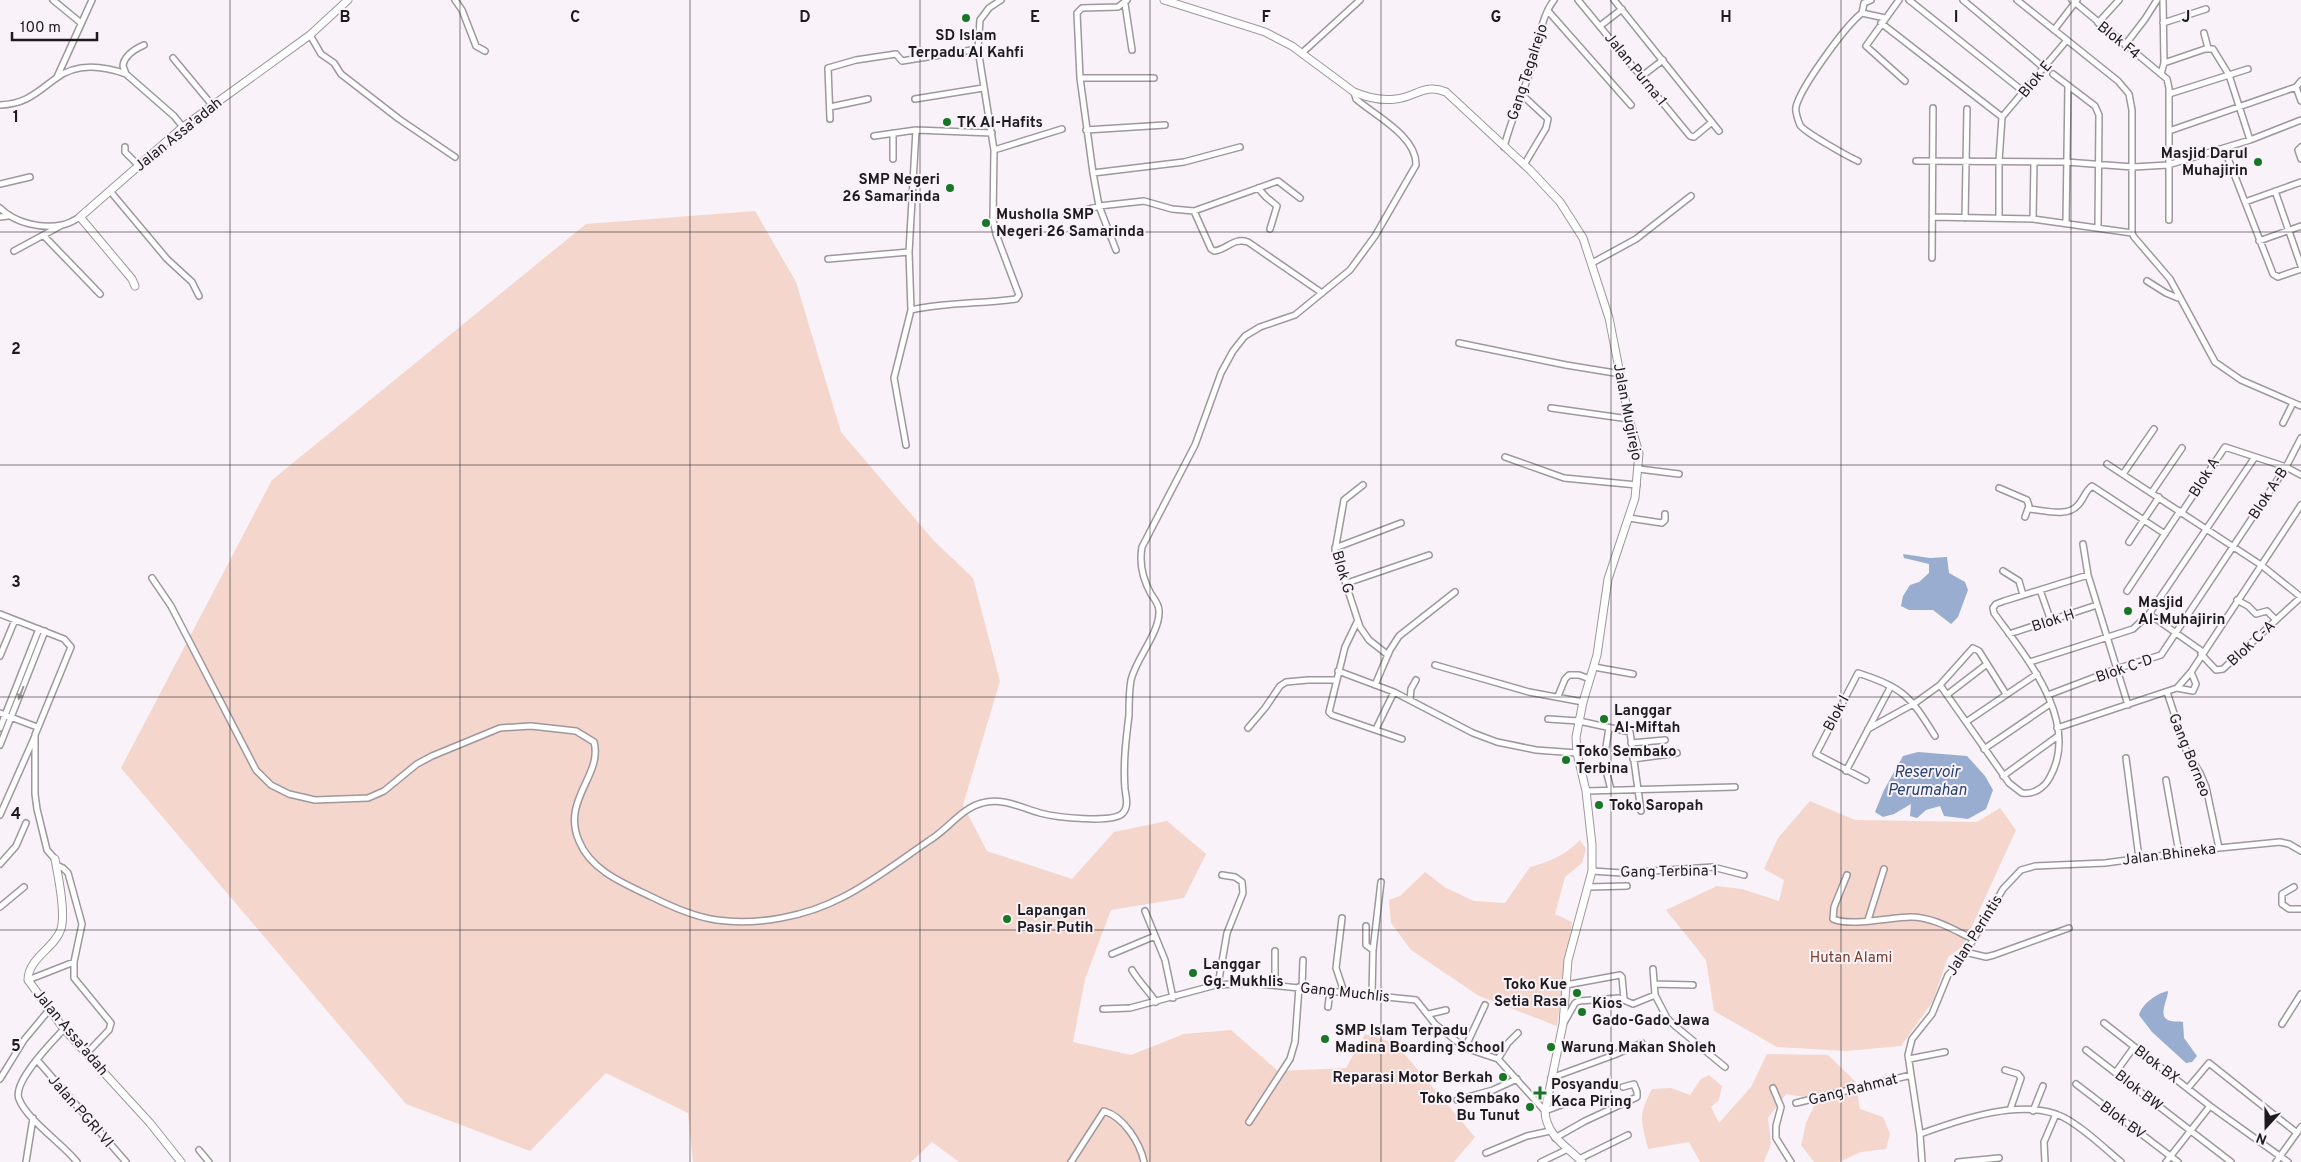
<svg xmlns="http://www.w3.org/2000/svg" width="2301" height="1162" font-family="Overpass,sans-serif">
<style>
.green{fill:#f4d6cc}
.water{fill:#98add0}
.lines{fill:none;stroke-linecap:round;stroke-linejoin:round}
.street-casing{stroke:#9e979d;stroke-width:8}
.secondary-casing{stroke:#9e979d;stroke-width:9}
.street{stroke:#fff;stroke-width:5}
.secondary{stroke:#fff;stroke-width:7}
.oneway{fill:#999899}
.grid{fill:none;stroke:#1d1b1d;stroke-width:1;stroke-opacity:0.55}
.poi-dot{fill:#177727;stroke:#f9f2f8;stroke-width:2}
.labels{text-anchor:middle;stroke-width:4;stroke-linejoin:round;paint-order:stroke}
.poi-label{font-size:15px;font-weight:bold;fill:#1d1b1d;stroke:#f9f2f8;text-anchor:start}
.street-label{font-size:15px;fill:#1d1b1d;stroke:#f9f2f8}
.park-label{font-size:15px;fill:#773d29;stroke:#f9f2f8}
.water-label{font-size:16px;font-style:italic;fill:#274271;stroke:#f9f2f8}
.grid-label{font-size:16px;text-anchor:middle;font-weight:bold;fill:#1d1b1d;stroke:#f9f2f8;stroke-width:4;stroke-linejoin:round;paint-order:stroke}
</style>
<rect width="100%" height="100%" fill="#f9f2f8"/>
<path class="green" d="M755 211 796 282 841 432 934 541 973 578 1000 681 963 805 987 851 1072 879 1114 832 1167 821 1206 854 1184 898 1111 910 1085 979 1073 1042 1131 1055 1184 1034 1231 1030 1278 1071 1346 1068 1365 1034 1395 1043 1475 1137 1454 1162H959L932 1142 911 1162H693L688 1113 606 1073 530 1151 406 1104 121 768 272 480 586 224Z
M1810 801 1855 820 1977 822 2000 808 2016 830 1963 946 1948 957 1933 1001 1901 1046 1846 1051 1777 1047 1714 1011 1706 960 1666 910 1717 886 1742 889 1779 901 1784 880 1764 869 1778 838Z
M1580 840 1586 849 1582 863 1565 877 1555 914 1572 922 1557 1026 1479 996 1411 950 1391 923 1389 900 1400 896 1425 872 1446 888 1474 901 1505 903 1530 867C1549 862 1566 855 1580 840Z
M1767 1054 1828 1055 1855 1081 1860 1109 1883 1117 1890 1134 1886 1149 1861 1152 1839 1162H1814L1801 1145 1806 1123 1814 1106 1811 1098 1786 1094 1768 1118 1771 1144 1764 1162H1700L1689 1142 1648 1149C1641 1120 1638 1116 1652 1089L1671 1088 1690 1095 1701 1079 1709 1075 1722 1086 1719 1100 1711 1107 1719 1123 1751 1087Z"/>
<path class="water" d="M1903 554 1930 558 1947 557 1949 573 1965 582 1968 590 1958 617 1951 624 1933 610H1909L1901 606 1903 596 1910 585 1919 582 1929 573V564L1904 558Z
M1918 752 1967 756 1985 776 1993 790 1986 809 1968 819 1944 816 1940 806 1926 810 1917 818 1910 816 1911 804 1894 814 1883 817 1875 812 1884 790 1903 756Z
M2168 991C2168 1000 2156 1018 2171 1021 2175 1022 2178 1021 2183 1022L2184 1038 2197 1056 2192 1062 2186 1063 2152 1032 2139 1015C2142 1004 2157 993 2168 991Z"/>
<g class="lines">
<g class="street-casing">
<path id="street" d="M53 0 81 23
M455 0 462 10 476 46 485 51
M1578 0 1690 136 1694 137 1712 122
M1614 0 1719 131
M1899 0 1866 46 1905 81
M1909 0 2024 92
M1963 0 2044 68
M2017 0 2118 81 2129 94 2132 110V233L2134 237 2170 279 2215 362 2241 380 2301 406
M2072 0 2167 79 2169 88V220
M1125 4 1132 50
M1548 11 1631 105
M1862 13 1864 3 1871 0
M1881 23 2002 117
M2098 23 2119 0
M2163 23 2206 9
M1600 26 1622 9
M2054 30 2077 0
M2204 33 2208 48
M310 35 321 54 334 63 341 74 399 119 455 157
M144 45C135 49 124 55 123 66L126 74 174 116 183 127
M2125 45 2145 19 2157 0
M1302 53 1360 0
M173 58 212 105
M2164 63 2205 49H2213L2229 75 2250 140
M2053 74 2095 106 2099 115 2098 228
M2161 74 2164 63 2163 0
M1642 76 1663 60
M57 77 92 0
M1080 78H1154
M2296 87 2301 101
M1521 94 1548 119 1546 128 1524 165
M2169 94 2248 69
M915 99 983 88
M0 105C26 104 36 93 55 79 77 62 103 66 126 74
M830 107 868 99
M2002 117 2067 40
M830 119 828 68 856 60 896 54 902 61 978 49
M1086 130 1165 125
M2169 131 2296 87 2301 81
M893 133V159
M874 136 916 130 992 133
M125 147V152L138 165
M1504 147C1512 116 1526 88 1534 58 1540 38 1541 17 1554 0
M2301 147 2298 150 2301 159
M2224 148 2273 274 2278 277 2301 269
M994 150 1062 129
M1858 161C1849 157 1804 132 1800 125 1798 120 1795 112 1796 107 1800 88 1846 25 1862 13L1885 18
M1916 161 2066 162 2133 167 2168 165 2250 140 2301 120
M1093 173 1184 162 1240 147
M0 184 30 177
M1258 188 1266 197 1277 206 1270 229
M110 191 167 259 192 282 199 296
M2275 191 2301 266
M2245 202 2301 182
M0 208C15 223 41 229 62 225 68 224 75 220 80 217
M1194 211 1211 249 1214 251C1227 250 1233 237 1248 242L1322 293
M1066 216 1099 206 1144 201 1172 209 1194 211 1278 181 1300 198
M0 217 8 216
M1933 217 2033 219 2132 233
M1999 217V161L2002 117
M1965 218 1967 109
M2033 219 2034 162
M2066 222 2068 86
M44 236 100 294
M2259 241 2301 226
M1116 250 1099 206 1093 173 1080 78 1077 13 1082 8 1118 7 1127 0
M14 251 62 225
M909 252 916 130
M1932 258 1933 108
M828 259 909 252 911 310
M1592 263 1636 239 1691 196
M2147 281 2166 293 2178 298
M1459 343 1566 365 1621 374
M1551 408 1629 419
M2283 423 2293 403
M906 445 894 378 911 310C946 302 981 304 1016 299L1019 295 996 234 993 220 994 150 978 49 980 20 989 8 1001 0
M1505 457 1564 478 1637 485
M2107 464 2261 565 2301 597
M1639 469 1679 474
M2123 474 2154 429
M1363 485 1344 500 1335 551 1360 627 1369 640 1388 655
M1999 488 2027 500 2029 506 2025 517
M2152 492 2182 448
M2029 509C2043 510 2067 518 2078 505 2084 499 2085 491 2092 486L2165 534
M2182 512 2225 447 2286 467 2301 475
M1629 518 1662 523 1665 520V514
M2129 542 2159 497
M2083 544 2088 575 2128 705
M1335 548 1401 523
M2003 571 2019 581 2023 595
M152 578 171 606 256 770 271 785 289 794 315 800 368 798 384 791 417 764 432 756 500 728 531 726 576 731 594 742C603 775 561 800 579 841 591 871 625 884 652 897 672 907 695 917 717 920 758 926 807 916 843 897 873 882 902 859 930 840 948 829 962 808 982 803 1002 797 1022 808 1040 813 1055 817 1113 824 1123 813 1129 806 1126 797 1125 789 1123 764 1126 739 1129 715 1129 703 1129 691 1131 680 1136 658 1160 633 1159 611 1159 604 1155 600 1151 594 1142 578 1139 564 1142 547L1195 445 1221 373 1233 351 1245 336 1260 327 1295 315 1350 270 1375 236 1416 165C1417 136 1374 115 1356 99L1354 92
M1347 583 1429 555
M2040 590 2051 621
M2127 591 2180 511
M2237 600 2248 606 2256 614 2267 611 2276 620
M0 614 64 639 71 647 35 735V794L37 809 47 850 55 859
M2149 614 2203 652
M1357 622 1345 647 1329 712 1332 715 1402 739
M2009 634 2097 605
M2201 654 2216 670 2223 669 2301 597
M0 656 15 620
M2030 662 2133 629 2149 614 2255 457
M1435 665 1529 692 1583 702
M1594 667 1633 674
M1338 671 1394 692 1473 733 1497 742 1536 750 1577 753
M1375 685 1390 650 1399 636 1455 592
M1940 685 2009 783 2022 793C2034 795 2045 787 2050 777 2081 721 2025 656 1994 613L1993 608 1996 604 2004 601 2088 575
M2177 688 2191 672 2301 505
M2167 692 2186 750 2200 773 2206 787 2219 848
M1948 694 1987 664
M2048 695 2119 668 2161 655 2286 467 2301 438
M1558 696 1565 679 1569 675H1579L1590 679
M1410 700 1411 689 1416 680
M0 713 37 727
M1548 719 1579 721 1630 732 1641 811
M1966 722 2037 674
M0 728 39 629
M1248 728 1265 708 1280 686 1286 682 1308 680H1336
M2057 728 2177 688 2193 691 2196 684 2191 672
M1376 729 1394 692
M1868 729 1915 703 1940 685 1973 648 1979 651 2006 694
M1631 743 1665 740
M0 745 45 631
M1606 747 1609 728
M1984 749 2050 704
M2126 758 2139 858
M1633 759 1677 753
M1846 771 1891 686
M1607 774 1611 790
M2003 776 2058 736
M1866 780 1816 754 1858 673C1904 688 1910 696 1935 736
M2166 780 2179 853
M1586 791 1735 787
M0 815 35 736
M0 864 16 846 26 823
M56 865 63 868 68 873 82 924 74 962V978L111 1023 109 1030 87 1053
M1592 871 1622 873 1713 867 1744 875
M1847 875 1834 907 1833 919C1851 927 1891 917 1911 917 1933 917 1954 930 1973 939
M1589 887 1627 886
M2294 887 2282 894V904L2289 909H2301
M0 907 24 887
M1145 911 1165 960 1173 998
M1342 918 1336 968 1344 992
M1868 920 1884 869
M1366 926V945L1373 950
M1275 951V985
M1965 952 1986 957 1994 955 2069 928
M1112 954 1155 936
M1653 969 1655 995
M1132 970C1139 982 1148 990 1156 1002
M28 980 74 962
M1654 984 1693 985
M1218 985 1227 933 1243 893 1242 882 1235 877 1222 875
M1566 985 1620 975 1622 977 1624 999
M1302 988 1303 960
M1372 995 1373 950 1381 882
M1328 1007 1330 991
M1103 1009 1130 1008 1216 985 1251 983 1416 1000 1435 1024 1465 1048 1498 1059 1545 1111 1569 1102
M1429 1014 1446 1010
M1565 1021 1575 1003 1579 1001 1619 998 1633 1004 1655 995 1667 1018 1674 1025 1725 1067
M2104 1023 2210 1106 2288 1162
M2282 1024 2301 994
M64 1029C53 1041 12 1082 19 1099 27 1120 63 1144 77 1162
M1465 1048 1485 1005
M2086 1050 2231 1162
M1498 1059 1508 1043 1518 1033
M1909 1059 1945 1052
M37 1060 126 1162
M2005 1070 2018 1074 2021 1078 2010 1110
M2116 1072 2134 1047
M1551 1078 1614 1055 1642 1043
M0 1079 24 1040 49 1010
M2076 1084 2178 1162
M1773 1088 1781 1107 1776 1126V1138L1791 1162
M2188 1088 2209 1063 2297 1133
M1457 1100 1493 1090 1517 1079
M1796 1103 1911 1075
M2033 1111 2043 1086
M1249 1122 1290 1059 1295 1042 1299 987
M1920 1134C1959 1120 2022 1097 2063 1117 2084 1128 2103 1147 2121 1162
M1555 1138 1585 1121 1637 1097V1092L1634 1084 1623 1087
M199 1150 209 1162
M1486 1153 1527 1136 1550 1131
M1579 1159 1628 1135
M26 1162 33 1118
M1071 1162 1104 1111C1124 1117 1140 1143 1144 1162
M1541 1162 1568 1149
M1922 1162 1920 1134 1908 1055 1912 1039 1932 1014 1948 975 1959 964 2003 889 2021 870 2035 866 2105 863 2219 848 2280 842 2289 844 2301 851
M1958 1162 1999 1158
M2045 1162 2044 1142 2056 1114
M2166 1162 2210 1106
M2276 1162 2301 1127"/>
</g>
<g class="secondary-casing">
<path id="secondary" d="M1164 0 1265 32 1292 46 1354 92C1368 98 1381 101 1396 99 1416 97 1424 83 1446 92L1530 170 1560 202 1583 238 1609 318 1629 419 1639 453 1635 498 1608 579 1597 655 1583 702 1576 737 1577 753 1586 791 1592 845V871L1568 960 1563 1024 1545 1111C1546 1136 1567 1146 1582 1162
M135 286 132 279 80 217 183 127 310 35 348 0
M55 859C58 875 66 913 61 929 55 948 28 958 28 980L64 1029 150 1123 181 1162"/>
</g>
<use href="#street" class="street"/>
<use href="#secondary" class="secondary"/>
</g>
<defs><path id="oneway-solid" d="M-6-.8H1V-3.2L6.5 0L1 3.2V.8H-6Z" transform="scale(1.25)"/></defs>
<use class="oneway" href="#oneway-solid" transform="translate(21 693) rotate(111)"/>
<path class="grid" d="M230 0V1162M460 0V1162M690 0V1162M920 0V1162M1150 0V1162M1381 0V1162M1611 0V1162M1841 0V1162M2071 0V1162M0 232H2301M0 465H2301M0 697H2301M0 930H2301"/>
<g class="poi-dot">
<circle cx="966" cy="18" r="5"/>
<circle cx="947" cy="122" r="5"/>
<circle cx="2258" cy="162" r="5"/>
<circle cx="950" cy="188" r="5"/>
<circle cx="986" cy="223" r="5"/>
<circle cx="2128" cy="611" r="5"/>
<circle cx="1604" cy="719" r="5"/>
<circle cx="1566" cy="760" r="5"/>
<circle cx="1599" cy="805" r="5"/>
<circle cx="1007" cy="919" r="5"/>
<circle cx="1193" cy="973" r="5"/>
<circle cx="1577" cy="993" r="5"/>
<circle cx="1582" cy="1012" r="5"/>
<circle cx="1325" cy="1039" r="5"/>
<circle cx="1551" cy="1047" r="5"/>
<circle cx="1503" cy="1077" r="5"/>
<path d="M1537.5 1085.5h5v5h5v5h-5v5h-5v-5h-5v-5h5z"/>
<circle cx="1530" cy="1107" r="5"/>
</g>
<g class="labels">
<g class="poi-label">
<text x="966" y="40" text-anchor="middle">SD Islam<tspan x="966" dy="17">Terpadu Al Kahfi</tspan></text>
<text x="957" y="127">TK Al-Hafits</text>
<text x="2248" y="158" text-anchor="end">Masjid Darul<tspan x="2248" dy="17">Muhajirin</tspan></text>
<text x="940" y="184" text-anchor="end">SMP Negeri<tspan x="940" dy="17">26 Samarinda</tspan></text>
<text x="996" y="219">Musholla SMP<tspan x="996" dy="17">Negeri 26 Samarinda</tspan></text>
<text x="2138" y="607">Masjid<tspan x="2138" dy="17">Al-Muhajirin</tspan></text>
<text x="1614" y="715">Langgar<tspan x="1614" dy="17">Al-Miftah</tspan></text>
<text x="1576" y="756">Toko Sembako<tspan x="1576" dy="17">Terbina</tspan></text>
<text x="1609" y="810">Toko Saropah</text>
<text x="1017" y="915">Lapangan<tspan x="1017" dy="17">Pasir Putih</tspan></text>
<text x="1203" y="969">Langgar<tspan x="1203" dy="17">Gg. Mukhlis</tspan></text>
<text x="1567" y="989" text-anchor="end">Toko Kue<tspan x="1567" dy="17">Setia Rasa</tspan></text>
<text x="1592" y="1008">Kios<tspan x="1592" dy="17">Gado-Gado Jawa</tspan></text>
<text x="1335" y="1035">SMP Islam Terpadu<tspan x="1335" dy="17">Madina Boarding School</tspan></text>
<text x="1561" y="1052">Warung Makan Sholeh</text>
<text x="1493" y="1082" text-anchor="end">Reparasi Motor Berkah</text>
<text x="1551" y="1089">Posyandu<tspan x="1551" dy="17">Kaca Piring</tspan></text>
<text x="1520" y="1103" text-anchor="end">Toko Sembako<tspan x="1520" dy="17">Bu Tunut</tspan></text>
</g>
<g class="street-label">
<text transform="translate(2119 40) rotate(39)" y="5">Blok F4</text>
<text transform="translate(1636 69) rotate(51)" y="5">Jalan Purna 1</text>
<text transform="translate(1527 72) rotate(-72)" y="5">Gang Tegalrejo</text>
<text transform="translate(2035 79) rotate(-50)" y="5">Blok E</text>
<text transform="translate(178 134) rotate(-39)" y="5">Jalan Assa'adah</text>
<text transform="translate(1628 412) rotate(79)" y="5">Jalan Mugirejo</text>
<text transform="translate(2204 477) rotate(-58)" y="5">Blok A</text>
<text transform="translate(2268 493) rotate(-57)" y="5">Blok A-B</text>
<text transform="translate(1343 572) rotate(74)" y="5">Blok G</text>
<text transform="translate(2053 620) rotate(-18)" y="5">Blok H</text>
<text transform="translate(2251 643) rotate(-43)" y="5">Blok C-A</text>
<text transform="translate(2124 668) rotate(-19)" y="5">Blok C-D</text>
<text transform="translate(1836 713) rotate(-62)" y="5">Blok I</text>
<text transform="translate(2190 755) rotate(68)" y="5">Gang Borneo</text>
<text transform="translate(2169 854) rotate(-7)" y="5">Jalan Bhineka</text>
<text transform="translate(1669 871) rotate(-1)" y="5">Gang Terbina 1</text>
<text transform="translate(1974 935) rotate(-58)" y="5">Jalan Perintis</text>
<text transform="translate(1345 992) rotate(6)" y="5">Gang Muchlis</text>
<text transform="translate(71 1032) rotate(50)" y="5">Jalan Assa'adah</text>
<text transform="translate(2157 1064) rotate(37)" y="5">Blok BX</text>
<text transform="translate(1853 1089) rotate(-14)" y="5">Gang Rahmat</text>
<text transform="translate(2139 1090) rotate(38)" y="5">Blok BW</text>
<text transform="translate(81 1111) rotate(49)" y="5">Jalan PGRI VI</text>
<text transform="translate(2123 1120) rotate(37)" y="5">Blok BV</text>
</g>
<g class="park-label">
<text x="1851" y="962">Hutan Alami</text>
</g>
<g class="water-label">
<text x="1927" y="777">Reservoir<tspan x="1927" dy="18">Perumahan</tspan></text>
</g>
</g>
<g class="grid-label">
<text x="345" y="22">B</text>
<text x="575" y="22">C</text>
<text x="805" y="22">D</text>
<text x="1035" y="22">E</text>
<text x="1266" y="22">F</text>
<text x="1496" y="22">G</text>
<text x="1726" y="22">H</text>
<text x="1956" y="22">I</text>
<text x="2186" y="22">J</text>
<text x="16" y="122">1</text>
<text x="16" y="354">2</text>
<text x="16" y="587">3</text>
<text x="16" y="819">4</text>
<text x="16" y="1051">5</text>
</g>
<g transform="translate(2266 1127) rotate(201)" stroke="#f9f2f8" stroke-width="4" paint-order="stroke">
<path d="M0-4L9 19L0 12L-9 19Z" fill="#1d1b1d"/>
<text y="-8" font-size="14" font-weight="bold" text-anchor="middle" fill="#1d1b1d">N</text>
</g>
<path d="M12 32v8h85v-8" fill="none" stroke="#1d1b1d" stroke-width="2.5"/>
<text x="20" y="32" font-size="15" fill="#1d1b1d" stroke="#f9f2f8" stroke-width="4" paint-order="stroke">100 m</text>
</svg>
